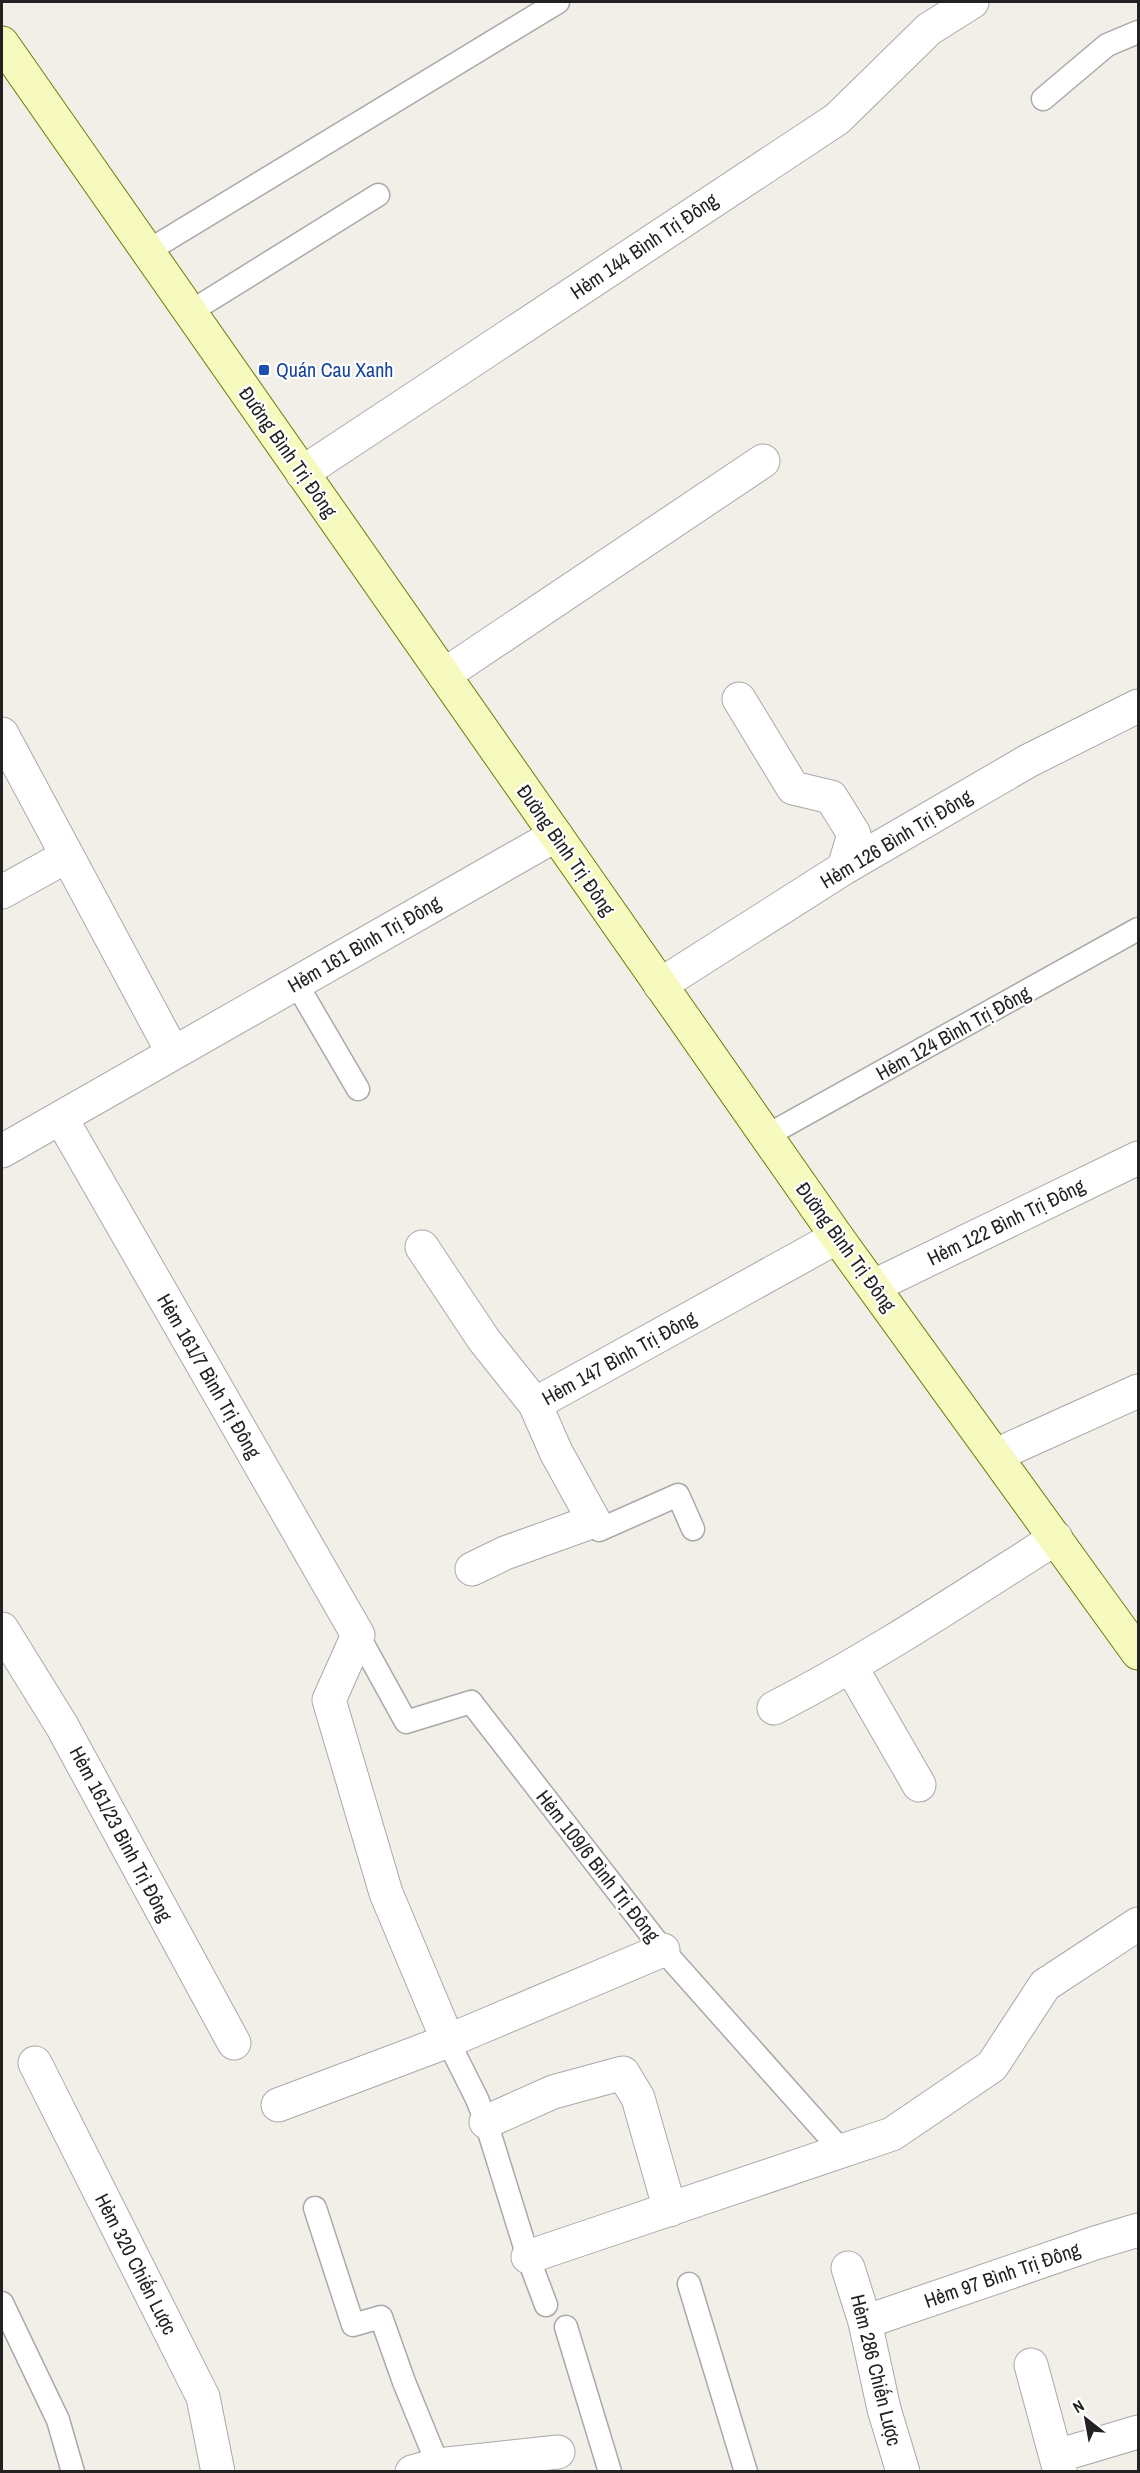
<svg xmlns="http://www.w3.org/2000/svg" width="1140" height="2473" font-family="'Archivo Narrow',sans-serif">
<style>
.lines{fill:none;stroke-linecap:round;stroke-linejoin:round}
.lane-casing{stroke:#a9a9a9;stroke-width:25}
.street-casing{stroke:#a9a9a9;stroke-width:35}
.secondary-casing{stroke:#707d05;stroke-width:35}
.lane{stroke:#fff;stroke-width:22}
.street{stroke:#fff;stroke-width:33}
.secondary{stroke:#f7fabf;stroke-width:33}
.transit-dot{fill:#1a4fb4;stroke:#fff;stroke-width:2}
.labels{text-anchor:middle;stroke-width:4.5;stroke-linejoin:round;paint-order:stroke}
.street-label{font-size:20px;fill:#222;stroke:#fff}
.transit-label{font-size:20px;fill:#164399;stroke:#fff;text-anchor:start}
</style>
<rect width="100%" height="100%" fill="#f2efe9"/>
<g class="lines">
<g class="lane-casing">
<path id="lane" d="M1043 99 1107 45 1138 32
M148 251 558 2
M190 312 378 195
M296 983 358 1089
M766 1136 1138 929
M594 1521 599 1530 678 1495 693 1529
M358 1635 406 1722 471 1702 663 1950 842 2151
M448 2041 477 2099 486 2122 528 2257 546 2305
M315 2208 353 2325 381 2317 404 2382 438 2465
M689 2284 746 2472
M2 2303 58 2420 73 2472
M566 2327 610 2472"/>
</g>
<g class="street-casing">
<path id="street" d="M302 473 837 119 929 29 972 2
M444 675 763 461
M739 699 793 788 831 797 854 834 844 868
M2 734 173 1053
M2 892 67 856
M660 985 844 868 1028 761 1138 706
M61 1118 358 1635 329 1700 386 1893 448 2041
M2 1151 556 835
M422 1247 484 1340 535 1404
M874 1286 1138 1158
M996 1455 1138 1391
M472 1569 505 1553 594 1521 556 1452 535 1404 837 1237
M2 1629 62 1726 234 2043
M851 1667 919 1785
M774 1708C872 1658 963 1597 1056 1538
M35 2063 203 2397 218 2472
M278 2105 448 2041 663 1950
M486 2122 553 2092 623 2073 638 2098 670 2210
M528 2257 892 2134 992 2066 1045 1985 1138 1924
M848 2268 865 2322 884 2409 903 2472
M865 2322 1095 2243 1138 2230
M1031 2365 1060 2472
M1057 2456 1138 2432
M412 2472 438 2465 558 2452"/>
</g>
<g class="secondary-casing">
<path id="secondary" d="M2 43 837 1237 1138 1653"/>
</g>
<use href="#lane" class="lane"/>
<use href="#street" class="street"/>
<use href="#secondary" class="secondary"/>
</g>
<rect class="transit-dot" x="258" y="364" width="12" height="12" rx="3"/>
<g class="labels">
<g class="street-label">
<text transform="translate(644 246) rotate(-34)" y="7">Hẻm 144 Bình Trị Đông</text>
<text transform="translate(288 452) rotate(55)" y="7">Đường Bình Trị Đông</text>
<text transform="translate(896 839) rotate(-31)" y="7">Hẻm 126 Bình Trị Đông</text>
<text transform="translate(566 850) rotate(55)" y="7">Đường Bình Trị Đông</text>
<text transform="translate(364 944) rotate(-30)" y="7">Hẻm 161 Bình Trị Đông</text>
<text transform="translate(953 1033) rotate(-29)" y="7">Hẻm 124 Bình Trị Đông</text>
<text transform="translate(1006 1222) rotate(-26)" y="7">Hẻm 122 Bình Trị Đông</text>
<text transform="translate(846 1247) rotate(54)" y="7">Đường Bình Trị Đông</text>
<text transform="translate(619 1358) rotate(-29)" y="7">Hẻm 147 Bình Trị Đông</text>
<text transform="translate(209 1376) rotate(60)" y="7">Hẻm 161/7 Bình Trị Đông</text>
<text transform="translate(121 1834) rotate(62)" y="7">Hẻm 161/23 Bình Trị Đông</text>
<text transform="translate(598 1866) rotate(52)" y="7">Hẻm 109/6 Bình Trị Đông</text>
<text transform="translate(136 2264) rotate(63)" y="7">Hẻm 320 Chiến Lược</text>
<text transform="translate(1002 2275) rotate(-19)" y="7">Hẻm 97 Bình Trị Đông</text>
<text transform="translate(876 2370) rotate(76)" y="7">Hẻm 286 Chiến Lược</text>
</g>
<g class="transit-label">
<text x="276" y="377">Quán Cau Xanh</text>
</g>
</g>
<rect width="1140" height="2473" fill="none" stroke="#222222" stroke-width="6"/>
<g transform="translate(1086 2419) rotate(329)" stroke="#ffffff" stroke-width="4.5" paint-order="stroke">
<path d="M0-4.5L10 22L0 15L-10 22Z" fill="#222222"/>
<text y="-9" font-size="16" font-weight="bold" text-anchor="middle" fill="#222222">N</text>
</g>
</svg>
